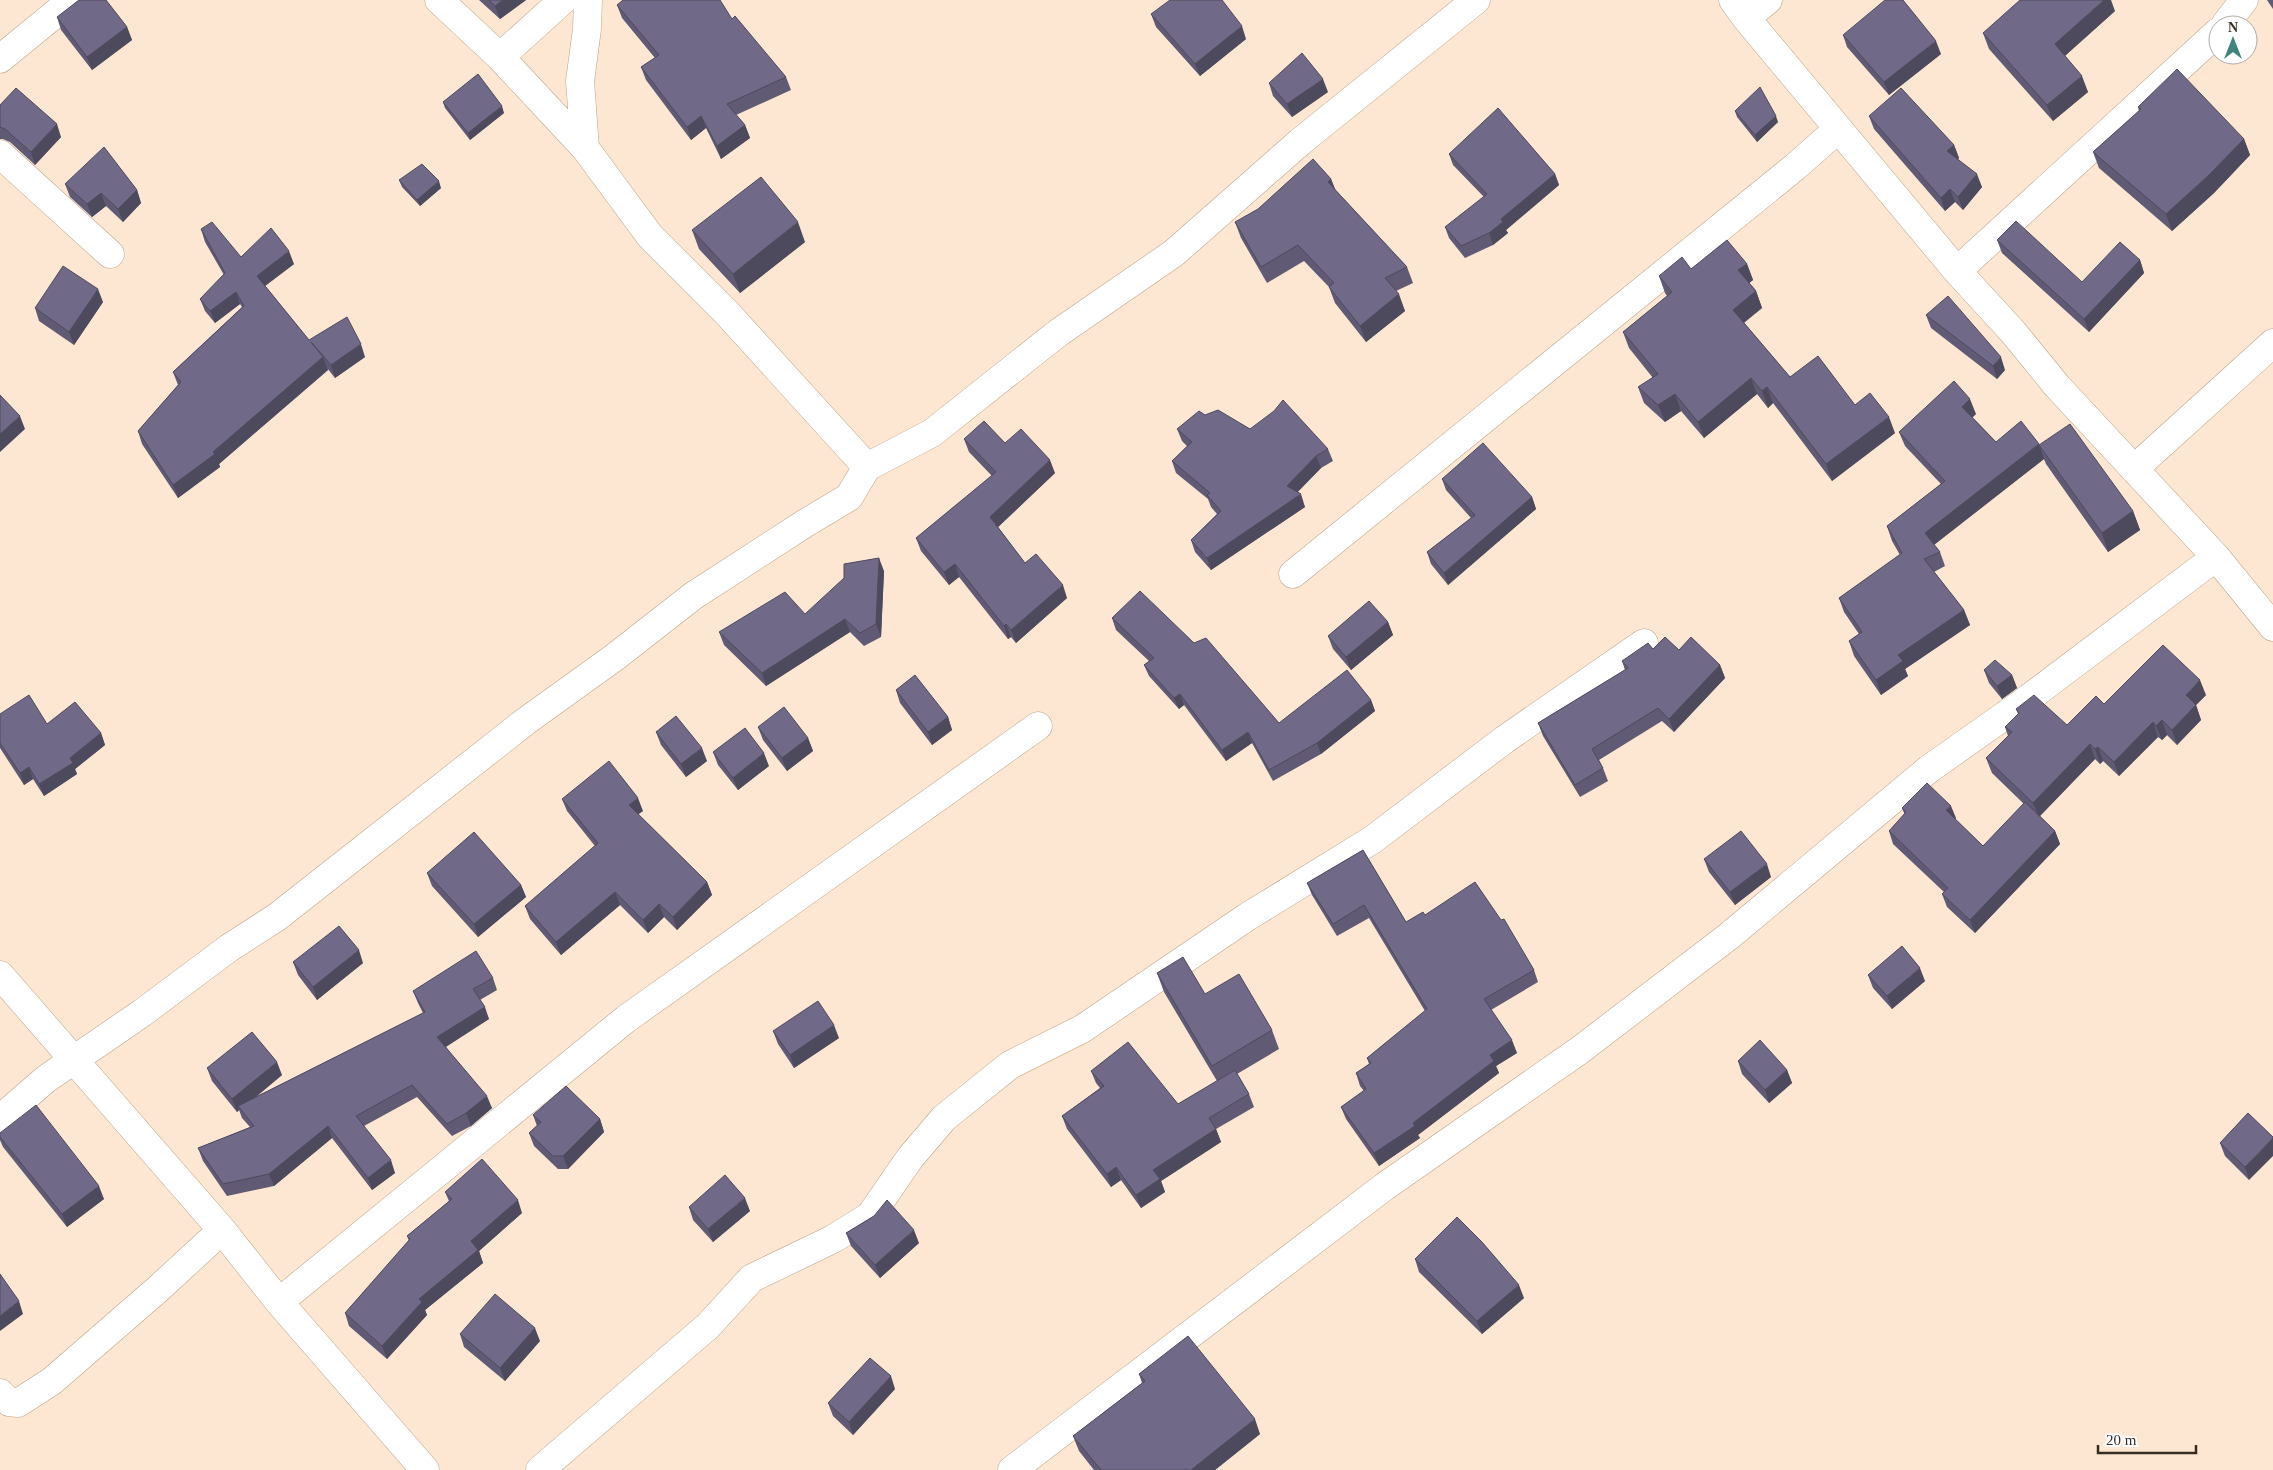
<svg xmlns="http://www.w3.org/2000/svg" width="2273" height="1470" font-family="'Times New Roman',serif">
<style>
.lines{fill:none;stroke-linecap:round;stroke-linejoin:round}
.street-casing{stroke:#bca289;stroke-width:29}
.street{stroke:#fff;stroke-width:28}
.wall{fill:#605a74}
.shaded-wall{fill:#4e4a5e}
.building{fill:#706987;stroke:#4e4a5e}
</style>
<rect width="100%" height="100%" fill="#fde7d2"/>
<g class="lines">
<g class="street-casing">
<path id="street" d="M439 0 500 57 585 148 650 236 726 312 867 467
M1733 0 1746 18 1957 271 2013 332 2057 386 2216 557 2273 627
M1746 18 1768 0
M2225 25 2244 0
M500 57 563 0
M0 59 72 0
M585 148 580 81 587 29 588 0
M0 154 110 254
M1957 271 2218 32
M2134 469 2273 343
M1293 574 1795 167 1838 129
M0 975 222 1230 279 1302 425 1470
M0 1119 46 1079 142 1013 229 948 277 917 526 721 615 657 693 596 804 524 849 497 867 467 932 433 1058 333 1174 253 1300 142 1476 0
M279 1302 626 1019 1038 726
M0 1393 9 1402 18 1403 52 1381 158 1289 222 1230
M540 1470 708 1326 752 1278 833 1239 870 1216 910 1158 944 1118 1010 1065 1082 1029 1247 917 1372 840 1504 740 1644 643
M1012 1470 1384 1187 1580 1050 1729 936 1929 769 2021 704 2216 557"/>
</g>
<use href="#street" class="street"/>
</g>
<path class="wall" d="M479 0H526L500 19Z
M2267 0H2273V9Z
M617 5 732 19 786 77 791 90 736 115 745 125 750 138 721 159 706 128 691 140 646 80 641 67 655 58 622 18Z
M2115 11 2065 56 2088 92 2053 121 1989 49 1983 33Z
M1151 14 1246 39 1200 76 1156 27Z
M57 17 127 27 132 40 92 70 61 30Z
M1843 35 1941 54 1889 95 1847 47Z
M1269 83 1328 92 1292 117 1273 96Z
M443 102 504 113 470 140 445 108Z
M0 105 61 137 35 165 10 142 3 139H0Z
M2138 107 2244 139 2250 155 2214 193 2172 231 2099 168 2093 152 2139 111Z
M1735 111 1778 122 1757 142 1737 117Z
M1869 116 1954 145 1959 158 1958 159 1982 187 1963 210 1955 202 1945 211 1874 129Z
M1449 154 1555 174 1559 185 1506 230 1508 233 1493 245 1465 258 1449 238 1445 227 1484 197 1453 165Z
M1331 179 1336 191 1407 267 1413 283 1396 291 1405 311 1366 342 1335 303 1329 287 1304 261 1267 283 1241 238 1235 222Z
M399 180 441 188 420 206 402 187Z
M65 184 137 190 141 203 123 222 106 206 92 217 70 197Z
M201 229 241 257 294 264 265 286 309 340 365 357 335 378 327 368 328 370 219 464 220 467 178 498 142 444 138 431 178 385 173 372 242 307 240 304 215 323 205 311 200 299 224 275 205 242Z
M692 230 805 242 740 293 699 249Z
M1997 240 2082 282 2140 260 2144 273 2089 332 2002 253Z
M1747 264 1753 280 1749 283 1756 291 1762 308 1744 323 1790 377 1855 405 1895 433 1832 481 1773 403 1768 408 1757 394 1704 438 1681 411 1665 422 1644 403 1638 387 1653 378 1629 348 1623 332 1667 296 1665 293 1659 276 1691 269Z
M103 302 74 345 39 321 35 308Z
M1926 315 2005 370 1997 379 1931 328Z
M1976 414 1972 417 1996 442 2039 445 2133 511 2140 530 2108 552 2046 464 2044 459 1934 545 1940 552 1945 566 1934 572 1964 610 1970 625 1905 669 1908 676 1881 695 1854 656 1849 641 1859 634 1844 612 1839 598 1900 555 1892 541 1887 526 1941 484 1905 446 1899 432Z
M1205 415 1250 429 1328 449 1333 461 1321 468 1297 492 1305 507 1211 570 1195 552 1191 540 1217 514 1211 507 1208 499 1176 473 1172 461 1187 446 1182 441 1177 429Z
M964 439 1005 443 1055 473 998 527 1025 563 1067 598 1016 643 1011 637 1008 639 959 577 949 585 921 551 916 538 992 476 969 452Z
M1442 479 1532 497 1536 509 1448 585 1431 564 1427 552 1471 518 1446 490Z
M884 571 881 637 864 646 850 632 766 686 724 645 719 632 805 614Z
M1112 618 1194 643 1279 723 1371 700 1375 711 1321 754 1273 781 1252 743 1226 761 1184 705 1179 709 1149 676 1144 665 1149 661 1116 630Z
M1388 622 1393 635 1351 670 1333 649 1328 636Z
M1653 649 1679 650 1720 665 1725 678 1674 732 1662 721 1599 760 1603 768 1608 781 1580 797 1543 736 1538 723 1625 670 1622 661Z
M1984 670 2012 675 2017 688 2002 699 1989 683Z
M896 690 948 717 952 730 932 745 900 703Z
M2206 695 2196 705 2201 720 2177 745 2167 735 2162 740 2158 737 2119 776 2103 761 2100 764 2095 759 2040 816 2055 831 2060 844 1975 933 1947 907 1942 894 1944 892 1893 844 1889 831 1905 815 1902 808 1956 818 1955 819 1983 846 2024 804 1992 773 1986 758 2008 736 2005 727 2018 714 2016 709 2067 725 2104 704Z
M0 714 47 724 101 733 105 745 75 769 77 774 44 796 33 779 24 785 0 748Z
M758 727 808 738 813 751 787 771 763 740Z
M656 732 707 761 686 777 661 745Z
M713 752 769 766 738 790 718 765Z
M562 799 643 811 638 814 707 882 712 895 677 930 664 917 648 933 620 905 561 955 530 919 525 906 595 846 567 811Z
M1363 850 1406 922 1425 915 1534 970 1538 982 1491 1010 1517 1053 1496 1066 1499 1073 1418 1135 1420 1138 1379 1166 1346 1119 1341 1107 1364 1091 1360 1086 1356 1073 1369 1064 1367 1058 1425 1011 1369 918 1337 936 1312 895 1307 883Z
M1704 859 1771 877 1735 905 1709 872Z
M427 873 521 885 526 897 478 937 432 886Z
M293 962 363 963 317 1000 298 975Z
M1157 973 1205 994 1272 1030 1279 1049 1237 1074 1249 1094 1254 1107 1216 1129 1221 1142 1161 1181 1165 1192 1141 1208 1121 1180 1111 1187 1067 1129 1062 1116 1100 1088 1096 1083 1091 1071 1178 1104 1217 1081 1164 992Z
M1868 975 1925 981 1892 1009 1873 988Z
M493 978 497 990 480 1000 489 1019 446 1047 492 1108 471 1126 452 1136 417 1097 364 1126 395 1173 372 1190 332 1138 274 1186 227 1196 203 1161 198 1148 250 1127 242 1118 239 1110 237 1112 212 1081 207 1068 282 1075 256 1097 423 1013 418 1003 413 991Z
M773 1031 839 1038 794 1068 778 1044Z
M1738 1061 1787 1070 1792 1083 1769 1103 1742 1074Z
M2248 1113 2249 1180 2225 1156 2220 1143Z
M533 1115 600 1119 604 1132 568 1169H558L534 1146 529 1133 537 1126Z
M0 1133 104 1199 67 1227 3 1147 0 1140Z
M445 1192 522 1213 479 1251 483 1263 425 1310 427 1315 387 1359 349 1326 345 1313 409 1241 407 1236 449 1201Z
M689 1207 750 1211 713 1242 693 1220Z
M874 1216 919 1243 880 1278 851 1246 846 1233Z
M1415 1259 1524 1298 1482 1334 1419 1272Z
M460 1334 540 1341 505 1381 464 1347Z
M1139 1374 1260 1434 1215 1470H1094L1079 1451 1073 1436 1142 1383Z
M895 1389 853 1435 833 1416 828 1403Z"/>
<path class="shaded-wall" d="M503 0H526L500 19 495 6Z
M2104 0H2111L2115 11 2060 60 2055 44Z
M1242 26 1246 39 1200 76 1195 64Z
M127 27 132 40 92 70 87 57Z
M1936 41 1941 54 1889 95 1884 82Z
M2082 76 2088 92 2053 121 2047 105Z
M1323 79 1328 92 1292 117 1287 104Z
M502 106 504 113 470 140 468 133Z
M701 116 706 128 691 140 687 127Z
M1776 116 1778 122 1757 142 1755 135Z
M57 124 61 137 35 165 31 152Z
M745 125 750 138 721 159 717 146Z
M2244 139 2250 155 2214 193 2172 231 2166 214Z
M1954 145 1959 158 1952 164 1947 151Z
M1555 174 1559 185 1506 230 1508 233 1493 245 1489 233 1501 219Z
M1977 174 1982 187 1963 210 1958 197Z
M1331 179 1337 195 1328 182Z
M439 181 441 188 420 206 417 200Z
M1950 189 1955 202 1945 211 1941 198Z
M137 190 141 203 123 222 118 209Z
M101 193 106 206 92 217 87 204Z
M798 222 805 242 740 293 733 274Z
M289 251 294 264 261 289 257 276Z
M2140 260 2144 273 2089 332 2084 319Z
M1747 264 1753 280 1744 287 1738 270Z
M98 289 103 302 74 345 69 332Z
M1756 291 1762 308 1739 326 1733 310Z
M236 292 240 304 215 323 210 311Z
M1399 294 1405 311 1366 342 1360 326Z
M361 344 365 357 335 378 331 365Z
M323 357 328 370 219 464 220 467 178 498 173 485Z
M2001 357 2005 370 1997 379 1993 366Z
M1751 378 1757 394 1704 438 1698 422Z
M1767 387 1773 403 1768 408 1762 391Z
M1675 394 1681 411 1665 422 1658 405Z
M1970 399 1976 414 1968 422 1962 407Z
M20 416 25 429 0 452V434Z
M1889 417 1895 433 1832 481 1826 464Z
M2039 444 2044 459 1931 547 1925 533Z
M1316 456 1321 468 1292 498 1287 486Z
M1050 460 1055 473 995 530 990 517Z
M1301 494 1305 507 1211 570 1207 558Z
M1532 497 1536 509 1448 585 1444 573Z
M2133 511 2140 530 2108 552 2102 533Z
M879 558 884 571 881 637 876 624Z
M955 564 959 577 949 585 944 572Z
M1063 585 1067 598 1016 643 1011 630Z
M1964 610 1970 625 1905 669 1908 676 1881 695 1876 680 1898 655Z
M845 619 850 632 766 686 762 673Z
M1388 622 1393 635 1351 670 1346 657Z
M1006 624 1011 637 1008 639 1004 626Z
M1720 665 1725 678 1674 732 1669 719Z
M2012 675 2017 688 2002 699 1997 686Z
M2200 680 2206 695 2191 710 2186 695Z
M1180 694 1184 705 1179 709 1174 698Z
M1371 700 1375 711 1321 754 1317 743Z
M2196 705 2201 720 2177 745 2172 730Z
M948 717 952 730 932 745 928 732Z
M2162 720 2167 735 2162 740 2156 726Z
M2153 722 2158 737 2119 776 2114 762Z
M1248 732 1252 743 1226 761 1222 750Z
M101 733 105 745 75 769 77 774 44 796 39 784 70 758Z
M808 738 813 751 787 771 782 758Z
M2090 744 2095 759 2039 817 2033 803Z
M2098 747 2103 761 2100 764 2095 749Z
M702 748 707 761 686 777 681 764Z
M764 753 769 766 738 790 733 778Z
M29 767 33 779 24 785 20 773Z
M638 798 643 811 633 818 629 805Z
M1951 806 1956 818 1951 823 1946 810Z
M2055 831 2060 844 1975 933 1970 920Z
M1767 864 1771 877 1735 905 1730 892Z
M707 882 712 895 677 930 673 917Z
M521 885 526 897 478 937 474 924Z
M615 892 620 905 561 955 556 942Z
M659 904 664 917 648 933 643 920Z
M359 950 363 963 317 1000 313 987Z
M1920 968 1925 981 1892 1009 1887 996Z
M485 1007 489 1019 442 1049 437 1037Z
M834 1025 839 1038 794 1068 790 1055Z
M1512 1040 1517 1053 1496 1066 1499 1073 1418 1135 1420 1138 1379 1166 1374 1153 1413 1123 1490 1055Z
M277 1062 282 1075 241 1109 238 1106 239 1110 237 1112 232 1099Z
M1787 1070 1792 1083 1769 1103 1765 1090Z
M487 1096 492 1108 471 1126 466 1113Z
M600 1119 604 1132 568 1169 563 1156Z
M328 1126 332 1138 274 1186 269 1174Z
M1216 1129 1221 1142 1161 1181 1165 1192 1141 1208 1136 1195 1153 1170Z
M2273 1138V1156L2249 1180 2245 1167Z
M391 1160 395 1173 372 1190 368 1178Z
M1116 1167 1121 1180 1111 1187 1107 1174Z
M99 1186 104 1199 67 1227 62 1214Z
M745 1198 750 1211 713 1242 708 1229Z
M518 1200 522 1213 479 1251 483 1263 425 1310 427 1315 387 1359 382 1346 419 1299 471 1241Z
M914 1230 919 1243 880 1278 875 1265Z
M1519 1285 1524 1298 1482 1334 1477 1321Z
M19 1301 23 1314 0 1331V1316Z
M535 1328 540 1341 505 1381 500 1368Z
M891 1376 895 1389 853 1435 849 1422Z
M1255 1419 1260 1434 1215 1470H1191Z"/>
<path class="building" d="M79 0H106L127 27 87 57 57 17Z
M489 0H503L495 6Z
M623 0H720L732 19 735 16 786 77 727 104 745 125 717 146 701 116 687 127 641 67 659 55 617 5Z
M1170 0H1222L1242 26 1195 64 1151 14Z
M1885 0H1903L1936 41 1884 82 1843 35Z
M2020 0H2104L2055 44 2082 76 2047 105 1983 33Z
M1302 53 1323 79 1287 104 1269 83Z
M2177 69 2244 139 2208 176 2166 214 2093 152 2141 109 2138 107Z
M478 74 502 106 468 133 443 102Z
M1760 87 1776 116 1755 135 1735 111Z
M16 88 57 124 31 152 5 129 0 127V105Z
M1901 88 1954 145 1947 151 1977 174 1958 197 1950 189 1941 198 1869 116Z
M1498 108 1555 174 1501 219 1503 222 1489 233 1461 246 1445 227 1487 194 1449 154Z
M104 147 137 190 118 209 101 193 87 204 65 184Z
M1313 159 1331 179 1328 182 1407 267 1385 278 1399 294 1360 326 1329 287 1334 283 1298 245 1261 267 1235 222 1258 209Z
M422 164 439 181 417 200 399 180Z
M761 177 798 222 733 274 692 230Z
M2016 221 2082 282 2120 242 2140 260 2084 319 1997 240Z
M212 222 241 257 271 228 289 251 257 276 309 340 347 317 361 344 331 365 311 342 323 357 213 452 215 454 173 485 138 431 181 382 173 372 244 306 236 292 210 311 200 299 225 273 201 229Z
M1727 240 1747 264 1738 270 1756 291 1733 310 1790 377 1818 356 1855 405 1870 393 1889 417 1826 464 1767 387 1762 391 1751 378 1698 422 1675 394 1658 405 1638 387 1658 374 1623 332 1672 292 1659 276 1682 257 1691 269Z
M63 266 98 289 69 332 35 308Z
M1948 296 2001 357 1993 366 1926 315Z
M1954 381 1970 399 1962 407 1996 442 2021 421 2039 444 1925 533 1940 552 1924 559 1964 610 1898 655 1903 661 1876 680 1849 641 1862 632 1839 598 1902 553 1887 526 1945 481 1899 432Z
M0 395 20 416 0 434Z
M1283 400 1328 449 1316 456 1287 486 1301 494 1207 558 1191 540 1221 511 1207 495 1210 493 1172 461 1192 442 1177 429 1199 411 1205 415 1218 410 1250 429 1274 411Z
M984 421 1005 443 1021 429 1050 460 990 517 1025 563 1036 554 1063 585 1011 630 1006 624 1004 626 955 564 944 572 916 538 996 472 964 439Z
M2070 424 2133 511 2102 533 2039 445Z
M1483 443 1532 497 1444 573 1427 552 1475 515 1442 479Z
M879 558 876 624 860 633 845 619 762 673 719 632 785 592 805 614 844 578V564Z
M1140 591 1194 643 1206 638 1279 723 1347 670 1371 700 1317 743 1269 770 1248 732 1222 750 1180 694 1174 698 1144 665 1154 658 1112 618Z
M1369 601 1388 622 1346 657 1328 636Z
M1665 637 1679 650 1691 637 1720 665 1669 719 1658 708 1592 749 1603 768 1575 785 1538 723 1628 668 1622 661 1648 643 1653 649Z
M2163 645 2200 680 2186 695 2196 705 2172 730 2162 720 2156 726 2153 722 2114 762 2098 747 2095 749 2090 744 2033 803 1986 758 2012 732 2005 727 2019 713 2016 709 2034 695 2067 725 2096 696 2104 704Z
M1995 660 2012 675 1997 686 1984 670Z
M915 675 948 717 928 732 896 690Z
M29 695 47 724 75 702 101 733 70 758 73 763 39 784 29 767 20 773 0 743V714Z
M784 707 808 738 782 758 758 727Z
M676 716 702 748 681 764 656 732Z
M745 728 764 753 733 778 713 752Z
M609 761 638 798 629 805 707 882 673 917 659 904 643 920 615 892 556 942 525 906 598 843 562 799Z
M1927 783 1951 806 1946 810 1983 846 2025 802 2055 831 1970 920 1942 894 1948 888 1889 831 1906 812 1902 808Z
M1741 831 1767 864 1730 892 1704 859Z
M474 832 521 885 474 924 427 873Z
M1363 850 1406 922 1423 912 1425 915 1475 882 1501 920 1504 919 1534 970 1484 999 1512 1040 1490 1055 1494 1061 1413 1123 1415 1126 1374 1153 1341 1107 1366 1089 1356 1073 1371 1063 1367 1058 1427 1009 1364 905 1333 924 1307 883Z
M339 926 359 950 313 987 293 962Z
M1902 946 1920 968 1887 996 1868 975Z
M476 951 493 978 473 989 485 1007 437 1037 487 1096 466 1113 447 1124 412 1085 356 1116 391 1160 368 1178 328 1126 269 1174 223 1184 198 1148 254 1126 238 1106 425 1012 413 991Z
M1183 957 1205 994 1239 974 1272 1030 1212 1066 1157 973Z
M818 1001 834 1025 790 1055 773 1031Z
M252 1032 277 1062 232 1099 207 1068Z
M1760 1040 1787 1070 1765 1090 1738 1061Z
M1128 1042 1178 1104 1235 1070 1249 1094 1209 1118 1216 1129 1153 1170 1160 1179 1136 1195 1116 1167 1107 1174 1062 1116 1104 1086 1091 1071Z
M566 1086 600 1119 563 1156H553L529 1133 541 1122 533 1115Z
M36 1105 99 1186 62 1214 0 1137V1133Z
M2248 1113 2273 1137V1138L2245 1167 2220 1143Z
M482 1159 518 1200 471 1241 478 1250 419 1299 422 1302 382 1346 345 1313 410 1239 407 1236 452 1199 445 1192Z
M725 1175 745 1198 708 1229 689 1207Z
M887 1200 914 1230 875 1265 846 1233 874 1216Z
M1457 1217 1482 1242 1519 1285 1477 1321 1415 1259Z
M0 1274 19 1301 0 1316Z
M495 1294 535 1328 500 1368 460 1334Z
M1188 1336 1255 1419 1191 1470H1101L1073 1436 1145 1381 1139 1374Z
M870 1358 891 1376 849 1422 828 1403Z"/>
<g transform="translate(2233 40)"><circle r="24" fill="#ffffff" stroke="#afaba7"/>
<path d="M0-4L9 19L0 12L-9 19Z" fill="#3e847c"/>
<text y="-8" font-size="14" font-weight="bold" text-anchor="middle" fill="#362c22">N</text>
</g>
<path d="M2098 1445v8h98v-8" fill="none" stroke="#362c22" stroke-width="2.5"/>
<text x="2106" y="1445" font-size="15" fill="#362c22" stroke="#ffffff" stroke-width="4" paint-order="stroke">20 m</text>
</svg>
